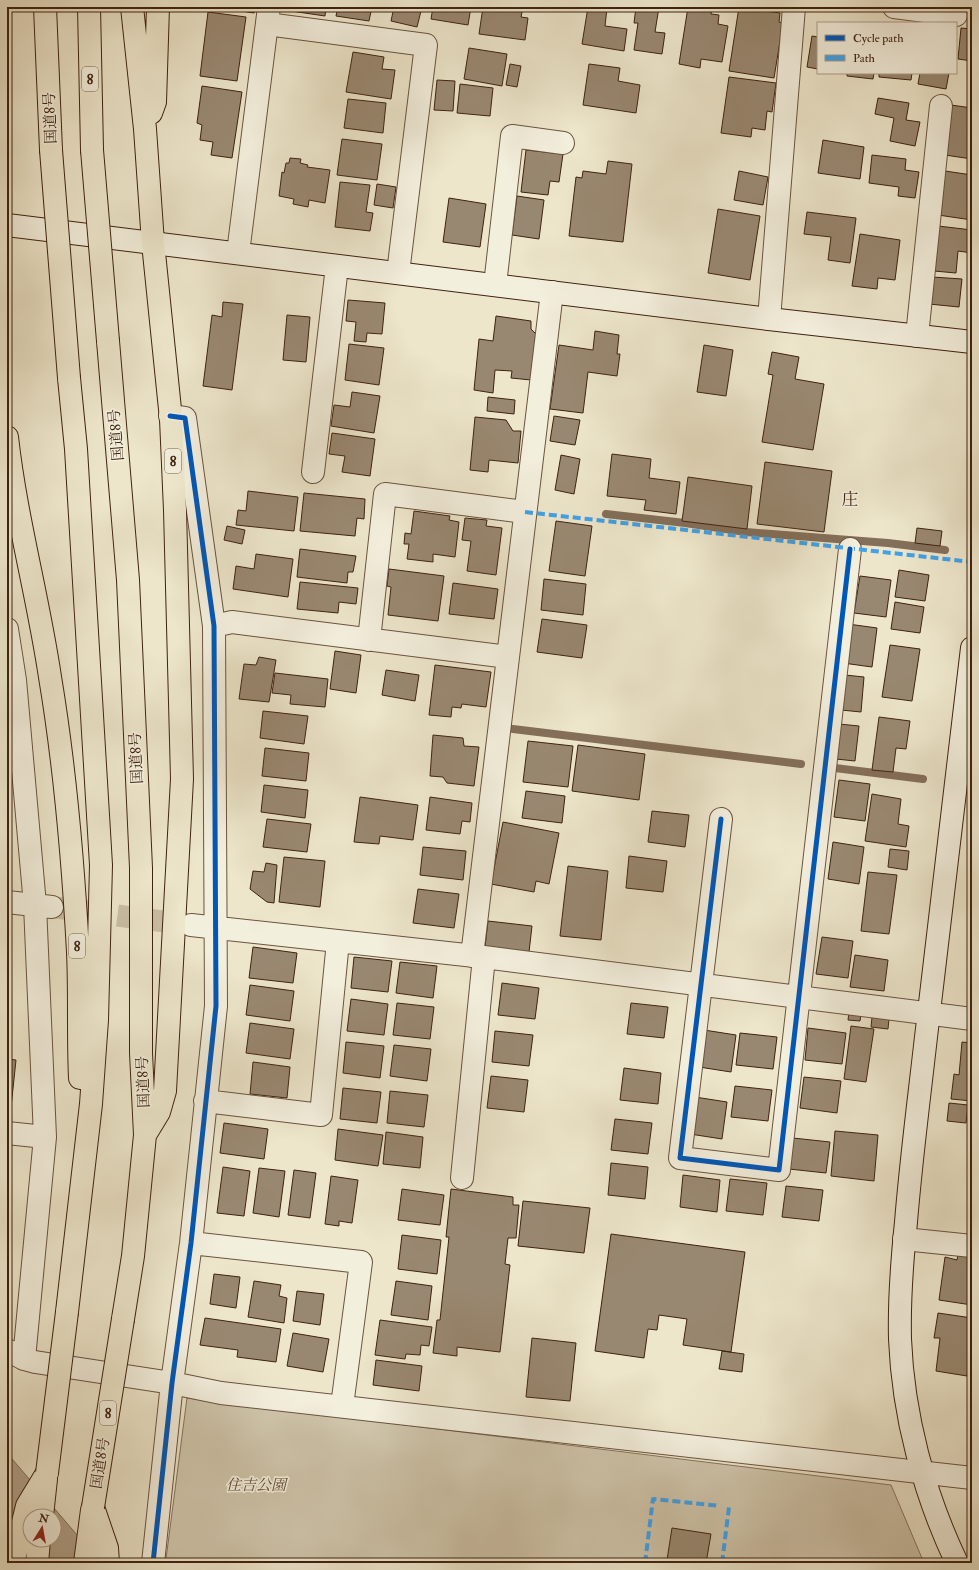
<svg xmlns="http://www.w3.org/2000/svg" width="979" height="1570" font-family="'IM FELL Double Pica','Noto Serif JP',serif">
<style>
.green{fill:#cfc5ab;stroke:#86745e}
.water{fill:#b2a38b;stroke:#846f5a;fill-rule:evenodd}
.lines{fill:none;stroke-linecap:round;stroke-linejoin:round}
.stream{stroke:#846f5a;stroke-width:8}
.building{fill:#998871;stroke:#3e2210}
.street-tunnel{stroke:#cabfa6;stroke-width:22;stroke-dasharray:22 11;stroke-linecap:butt}
.street-casing{stroke:#6a533f;stroke-width:24}
.secondary-casing{stroke:#3e2210;stroke-width:24}
.highway-casing{stroke:#3e2210;stroke-width:24}
.street{stroke:#f3efdd;stroke-width:22}
.secondary{stroke:#f3efdd;stroke-width:22}
.highway{stroke:#ede6cb;stroke-width:22}
.highway-bridge-casing{stroke:#3e2210;stroke-width:24;stroke-linecap:butt}
.highway-bridge{stroke:#ede6cb;stroke-width:22}
.quiet{stroke:#3fa2ea;stroke-width:4;stroke-dasharray:8 4;stroke-linecap:butt}
.cycleway-casing{stroke:#f3efdd;stroke-width:8}
.cycleway{stroke:#0057b8;stroke-width:5}
.labels{text-anchor:middle;stroke-width:3.5;stroke-linejoin:round;paint-order:stroke}
.shield{fill:#f3efdd;stroke:#74604e;stroke-width:1}
.shield-label{font-size:14px;font-weight:bold;fill:#3e2210}
.street-label{font-size:15px;fill:#3e2210;stroke:#f3efdd}
.park-label{font-size:15px;font-style:italic;fill:#624b37;stroke:#f3efdd}
.quarter-label{font-size:17px;fill:#3e2210;stroke:#f3efdd}
</style>
<rect width="100%" height="100%" fill="#ede6cb"/>
<filter id="stains"><feTurbulence type="fractalNoise" baseFrequency=".005" numOctaves="4"/><feColorMatrix values="0 0 0 0 .2 0 0 0 0 .09 0 0 0 0 .02 0 0 0 .5 -.17"/></filter>
<radialGradient id="worn" r=".72"><stop offset=".6" stop-color="#630" stop-opacity="0"/><stop offset="1" stop-color="#630" stop-opacity=".3"/></radialGradient>
<path class="green" d="M187 1398 891 1485 924 1563H167L166 1559Z"/>
<path class="water" d="M7 1453 101 1563H7ZM30 1516H54V1540H30Z"/>
<g class="lines">
<path class="stream" d="M606 514 685 523 746 532 888 543 945 550
M513 729 801 764
M835 768 923 779"/>
</g>
<path class="building" d="M216 7H255L254 13Z
M291 7H326L325 16 291 11Z
M338 7H372L369 21 336 16Z
M394 7H422L417 27 391 21Z
M433 7H471L468 25 431 19Z
M483 7H523L521 17 528 18 525 40 479 34Z
M588 7H630V11L607 8 605 26 627 29 624 51 582 44Z
M636 7H659L655 32 665 33 662 54 634 50 638 23H634Z
M688 7H712L711 14 719 15 718 24 728 26 722 62 701 59 700 68 679 64Z
M739 7 780 13 779 22 783 23 774 78 729 71Z
M208 12 246 17 237 81 200 76Z
M961 28 972 29V61L958 59Z
M812 36 818 37V69L807 67Z
M469 48 507 54 502 86 464 79Z
M353 52 384 57 382 69 395 70 391 99 346 92Z
M510 64 521 66 517 87 506 85Z
M589 64 620 68 618 81 640 85 636 113 583 105Z
M847 73H874L873 79 847 76Z
M879 73H912L911 80 879 77Z
M920 73H949L946 89 918 84Z
M729 77 776 83 772 112 767 111 765 130 752 128 751 137 721 133Z
M437 80 455 81 453 111 434 110Z
M460 84 493 88 490 116 457 113Z
M202 86 242 92 232 158 211 155 213 142 200 140 202 125 197 123Z
M878 98 909 103 906 120 920 122 915 146 890 141 894 118 875 114Z
M348 99 386 103 383 133 344 128Z
M951 105 972 108V159L945 155Z
M342 139 382 144 377 180 337 175Z
M823 140 864 147 860 179 818 173Z
M526 150 563 154 559 182 550 181 548 195 521 192Z
M872 155 906 159 905 170 919 172 915 198 898 196 899 187 869 183Z
M290 158 301 159 300 163 308 165 307 167 330 170 325 203 309 200 308 207 293 204 294 199 279 196 282 172 284 173 286 163H289Z
M608 161 632 164 623 242 569 236 576 177 582 178 583 171 606 174Z
M739 171 768 177 763 205 734 200Z
M945 171 972 175V220L938 215Z
M340 182 370 185 366 212 373 213 370 231 335 227Z
M377 184 396 187 393 208 374 205Z
M517 196 544 200 539 239 512 235Z
M449 198 486 204 480 247 443 242Z
M718 209 760 216 750 280 708 273Z
M807 212 856 218 850 263 828 260 831 237 804 234Z
M938 226 972 230V253L958 251 956 273 934 271Z
M860 234 900 240 895 280 878 278 877 289 852 286Z
M932 277 962 279 959 307 929 304Z
M348 300 385 303 382 334 367 333 366 342 354 341 356 322 346 321Z
M223 302 243 304 232 390 203 386 212 315 222 317Z
M287 315 310 317 306 362 283 360Z
M496 316 531 321V329L536 334 531 380 511 378 512 371 495 370 493 393 474 390 479 339 493 341Z
M595 331 619 335 617 354H620L617 376 588 372 583 413 550 409 559 345 593 350Z
M349 344 384 348 379 385 345 380Z
M704 345 733 350 726 396 697 392Z
M772 352 799 357 795 379 824 384 813 450 762 442 773 375 768 374Z
M352 392 380 396 374 433 331 426 334 405 350 407Z
M488 397 515 400 514 414 487 411Z
M554 416 580 420 575 445 550 441Z
M475 417 506 420 513 431H521L518 463 489 460 488 472 470 470Z
M332 433 375 439 370 476 342 472 345 456 329 454Z
M612 454 651 459 649 478 680 482 676 514 644 510 646 500 607 496Z
M561 455 580 459 574 494 555 490Z
M765 462 832 471 824 532 757 524Z
M688 477 752 486 747 529 682 521Z
M248 491 298 497 294 531 236 525 238 510 246 511Z
M304 493 365 499 364 519 357 518 355 536 300 531Z
M414 511 450 516 449 520 459 522 455 557 433 554V562L407 559 409 544H404L405 533 411 534Z
M465 518 487 520 486 526 502 528 496 575 467 571 471 541 462 540Z
M556 521 592 526 585 576 549 571Z
M227 526 245 530 242 544 224 540Z
M917 528 942 531 940 546 915 543Z
M300 549 356 556 353 572H348L347 583 297 577Z
M256 554 293 559 288 597 233 589 236 566 254 569Z
M389 569 444 576 438 621 388 615 391 587 387 586Z
M899 570 929 575 925 601 895 597Z
M860 576 891 580 886 617 854 613Z
M544 579 586 584 583 615 541 610Z
M300 582 358 588 356 604 339 602 338 613 297 609Z
M453 583 498 589 494 619 449 614Z
M895 602 924 607 920 633 891 629Z
M542 619 587 625 582 658 537 652Z
M848 624 877 628 872 667 843 663Z
M890 645 920 649 912 701 882 697Z
M335 651 361 655 356 693 330 689Z
M259 657 276 660 269 702 239 699 244 664 256 665Z
M435 665 491 672 486 707 462 704 461 708 452 707 451 717 429 715Z
M386 670 419 675 415 701 382 695Z
M275 673 328 679 325 707 290 704 291 695 272 693Z
M845 675 864 677 861 712 841 710Z
M263 711 308 716 304 744 260 738Z
M879 717 910 721 906 749 896 748 893 772 872 770Z
M839 724 859 726 855 761 836 759Z
M433 735 463 738 464 746 479 747 474 786 447 783 443 777 430 776Z
M528 741 573 746 568 787 523 782Z
M578 745 645 754 639 800 572 791Z
M265 748 309 753 306 781 262 776Z
M839 780 870 784 865 821 834 817Z
M264 785 308 790 305 818 261 812Z
M526 791 565 796 562 823 522 818Z
M872 794 901 799 898 824 909 826 906 847 865 841Z
M360 797 418 805 413 840 380 836 379 844 354 842Z
M430 797 472 803 470 822 462 821 460 834 426 830Z
M652 811 689 815 685 847 648 842Z
M267 819 311 824 307 852 263 847Z
M503 822 559 833 549 884 536 881 534 892 491 884Z
M833 842 864 847 859 884 828 879Z
M423 847 466 851 463 880 420 875Z
M890 849 909 851 907 870 888 867Z
M629 856 667 861 663 892 626 888Z
M284 857 325 861 320 907 279 902Z
M266 863 277 865 274 903 267 902 250 889 253 871 264 872Z
M568 866 608 871 601 940 560 936Z
M868 872 897 875 889 934 861 931Z
M418 889 459 894 454 928 413 923Z
M488 921 532 926 529 952 485 947Z
M822 937 853 941 848 978 816 974Z
M253 947 297 953 293 983 249 978Z
M855 955 888 960 884 991 850 987Z
M354 957 392 961 388 992 351 988Z
M400 962 437 966 433 998 396 993Z
M502 983 539 988 535 1019 498 1015Z
M250 985 294 991 290 1021 246 1015Z
M351 999 388 1004 384 1035 347 1031Z
M397 1003 434 1007 430 1039 393 1035Z
M631 1003 668 1007 664 1038 627 1034Z
M849 1012 861 1014 860 1021 848 1020Z
M872 1017 889 1019 888 1029 871 1027Z
M250 1023 294 1029 290 1059 246 1053Z
M851 1026 874 1029 866 1082 844 1079Z
M808 1028 846 1033 842 1064 805 1060Z
M704 1030 736 1035 731 1072 699 1067Z
M495 1031 533 1035 529 1066 492 1062Z
M740 1033 777 1037 773 1069 736 1065Z
M346 1042 384 1046 380 1078 343 1073Z
M962 1042 972 1043V1101L951 1099 954 1074 959 1075Z
M394 1045 431 1049 427 1081 390 1076Z
M7 1059 16 1060 10 1117H7Z
M253 1062 290 1067 287 1098 250 1094Z
M624 1068 661 1073 658 1104 620 1100Z
M491 1076 528 1080 524 1112 487 1108Z
M804 1077 841 1081 837 1113 800 1108Z
M735 1086 772 1090 768 1121 731 1117Z
M343 1088 381 1092 377 1123 340 1119Z
M390 1091 428 1095 424 1127 387 1123Z
M695 1097 727 1102 722 1139 690 1134Z
M949 1103 968 1105 966 1123 947 1121Z
M615 1119 652 1123 648 1154 611 1150Z
M224 1123 268 1129 264 1159 220 1153Z
M338 1129 383 1135 378 1166 335 1160Z
M835 1131 878 1135 874 1181 831 1176Z
M386 1132 423 1137 420 1168 383 1164Z
M793 1138 830 1142 826 1173 789 1169Z
M611 1163 648 1167 645 1199 608 1195Z
M223 1167 250 1171 244 1216 217 1213Z
M259 1168 285 1171 279 1217 253 1213Z
M294 1170 316 1173 310 1218 288 1215Z
M683 1175 720 1180 717 1212 680 1207Z
M331 1176 358 1180 352 1223 339 1221V1226L325 1224Z
M730 1179 767 1183 763 1215 726 1211Z
M786 1186 823 1190 819 1221 782 1217Z
M402 1189 444 1195 440 1225 398 1220Z
M451 1189 513 1197V1205H519L516 1238H508L505 1264 510 1265 500 1352 457 1347V1356L433 1353 437 1320H440L449 1237H446Z
M523 1201 590 1208 584 1253 518 1246Z
M611 1234 745 1252 731 1352 683 1345 687 1319 659 1315 657 1330 648 1329 644 1358 595 1351Z
M402 1235 441 1240 437 1274 398 1269Z
M958 1254 972 1256V1305L939 1300 945 1257 957 1260Z
M214 1274 240 1277 236 1308 210 1304Z
M254 1281 281 1285 279 1296 287 1298 284 1323 248 1317Z
M396 1281 432 1286 428 1320 391 1315Z
M297 1291 324 1294 320 1325 293 1321Z
M938 1313 972 1318V1346H971L967 1376 936 1371 940 1338H934Z
M205 1318 281 1329 276 1362 237 1357 238 1350 200 1345Z
M380 1320 432 1327 429 1346 421 1345 420 1355 406 1354 405 1359 375 1355Z
M293 1333 329 1339 323 1372 287 1366Z
M532 1338 576 1343 570 1401 526 1397Z
M722 1351 744 1354 742 1372 719 1369Z
M376 1360 422 1366 419 1391 373 1385Z
M672 1528 711 1534 706 1563H689L667 1560Z"/>
<g class="lines">
<path class="street-tunnel" d="M52 907 191 925"/>
<g class="street-casing">
<path id="street" d="M894 7 956 15
M267 24 426 45 398 273
M238 253 269 7
M495 285 512 136 563 143
M769 319 794 7
M917 336 941 106
M313 472 337 266
M214 626 232 622 508 657
M7 629 15 680 35 905 45 1137 24 1359
M369 640 385 494 525 512
M721 819 680 1158 779 1170 850 549
M7 902 52 907
M191 925 484 957 972 1019
M472 956 552 292
M205 1101 321 1115 338 941
M7 1133 45 1137
M462 1178 484 957
M904 1239 972 1246
M191 1243 361 1262 342 1406
M7 1350 24 1359 35 1362 172 1383 221 1393 972 1478
M153 1563 172 1383 191 1243 216 1006 214 626 185 418 170 416"/>
</g>
<g class="secondary-casing">
<path id="secondary" d="M7 225 769 319 972 342
M957 1563C924 1494 903 1415 900 1339 899 1300 902 1261 906 1222 911 1160 919 1099 926 1037 941 907 957 778 972 648"/>
</g>
<g class="highway-casing">
<path id="highway" d="M45 7 51 150
M89 7 92 150
M132 7 145 129 153 243 171 419 175 510 182 779 165 1091 159 1112 145 1135
M151 113 155 102 158 7
M108 341 128 580 141 868V1053L145 1135 133 1256 123 1319
M7 437C16 518 38 596 50 677 65 767 73 860 78 952 80 994 78 1036 80 1078
M67 1312 91 1104 97 1020 101 865 76 449 69 378
M93 1507 107 1548 108 1563
M42 1516 46 1479
M13 1563 27 1506 47 1473
M37 1563 39 1540
M85 1563 92 1510"/>
</g>
<use href="#street" class="street"/>
<use href="#secondary" class="secondary"/>
<use href="#highway" class="highway"/>
<g class="highway-bridge-casing">
<path id="highway-bridge" d="M51 150 69 378
M92 150 108 341
M47 1473 67 1312
M93 1507 123 1319"/>
</g>
<use href="#highway-bridge" class="highway-bridge"/>
<path class="quiet" d="M525 512 972 562
M645 1563 653 1499 720 1506
M722 1563 729 1507"/>
<g class="cycleway-casing">
<path id="cycleway" d="M721 819 680 1158 779 1170 850 549
M153 1563 172 1383 191 1243 216 1006 214 626 185 418 170 416"/>
</g>
<use href="#cycleway" class="cycleway"/>
</g>
<g class="labels">
<g class="shield">
<rect x="82" y="67" width="16" height="24" rx="3"/>
<rect x="165" y="449" width="16" height="24" rx="3"/>
<rect x="69" y="934" width="16" height="24" rx="3"/>
<rect x="100" y="1401" width="16" height="24" rx="3"/>
</g>
<g class="shield-label">
<text x="90" y="84">8</text>
<text x="173" y="466">8</text>
<text x="77" y="951">8</text>
<text x="108" y="1418">8</text>
</g>
<g class="street-label">
<text transform="translate(50 118) rotate(-92)" y="5">国道8号</text>
<text transform="translate(116 435) rotate(-95)" y="5">国道8号</text>
<text transform="translate(136 758) rotate(-93)" y="5">国道8号</text>
<text transform="translate(143 1082) rotate(-92)" y="5">国道8号</text>
<text transform="translate(100 1463) rotate(-81)" y="5">国道8号</text>
</g>
<g class="park-label">
<text x="256" y="1490">住吉公園</text>
</g>
<g class="quarter-label">
<text x="850" y="505">庄</text>
</g>
</g>
<rect width="979" height="1570" fill="none" stroke="#ede6cb" stroke-width="24"/>
<rect x="8" y="8" width="963" height="1554" fill="none" stroke="#3e2210" stroke-width="2"/>
<rect x="12" y="12" width="955" height="1546" fill="none" stroke="#3e2210"/>
<rect x="817" y="22" width="140" height="52" fill="#f3efdd" stroke="#ab9d8b"/>
<rect x="825" y="35" width="20" height="6" fill="#0057b8" stroke="#ab9d8b"/>
<text x="853" y="42" font-size="12" fill="#3e2210">Cycle path</text>
<rect x="825" y="55" width="20" height="6" fill="#3fa2ea" stroke="#ab9d8b"/>
<text x="853" y="62" font-size="12" fill="#3e2210">Path</text>
<g transform="translate(42 1528) rotate(11)"><circle r="19" fill="#f3efdd" stroke="#ab9d8b"/>
<path d="M0-3L7 15L0 10L-7 15Z" fill="#8f2418"/>
<text y="-6" font-size="11" font-weight="bold" text-anchor="middle" fill="#3e2210">N</text>
</g>
<rect width="100%" height="100%" filter="url(#stains)"/>
<rect width="100%" height="100%" fill="url(#worn)"/>
</svg>
